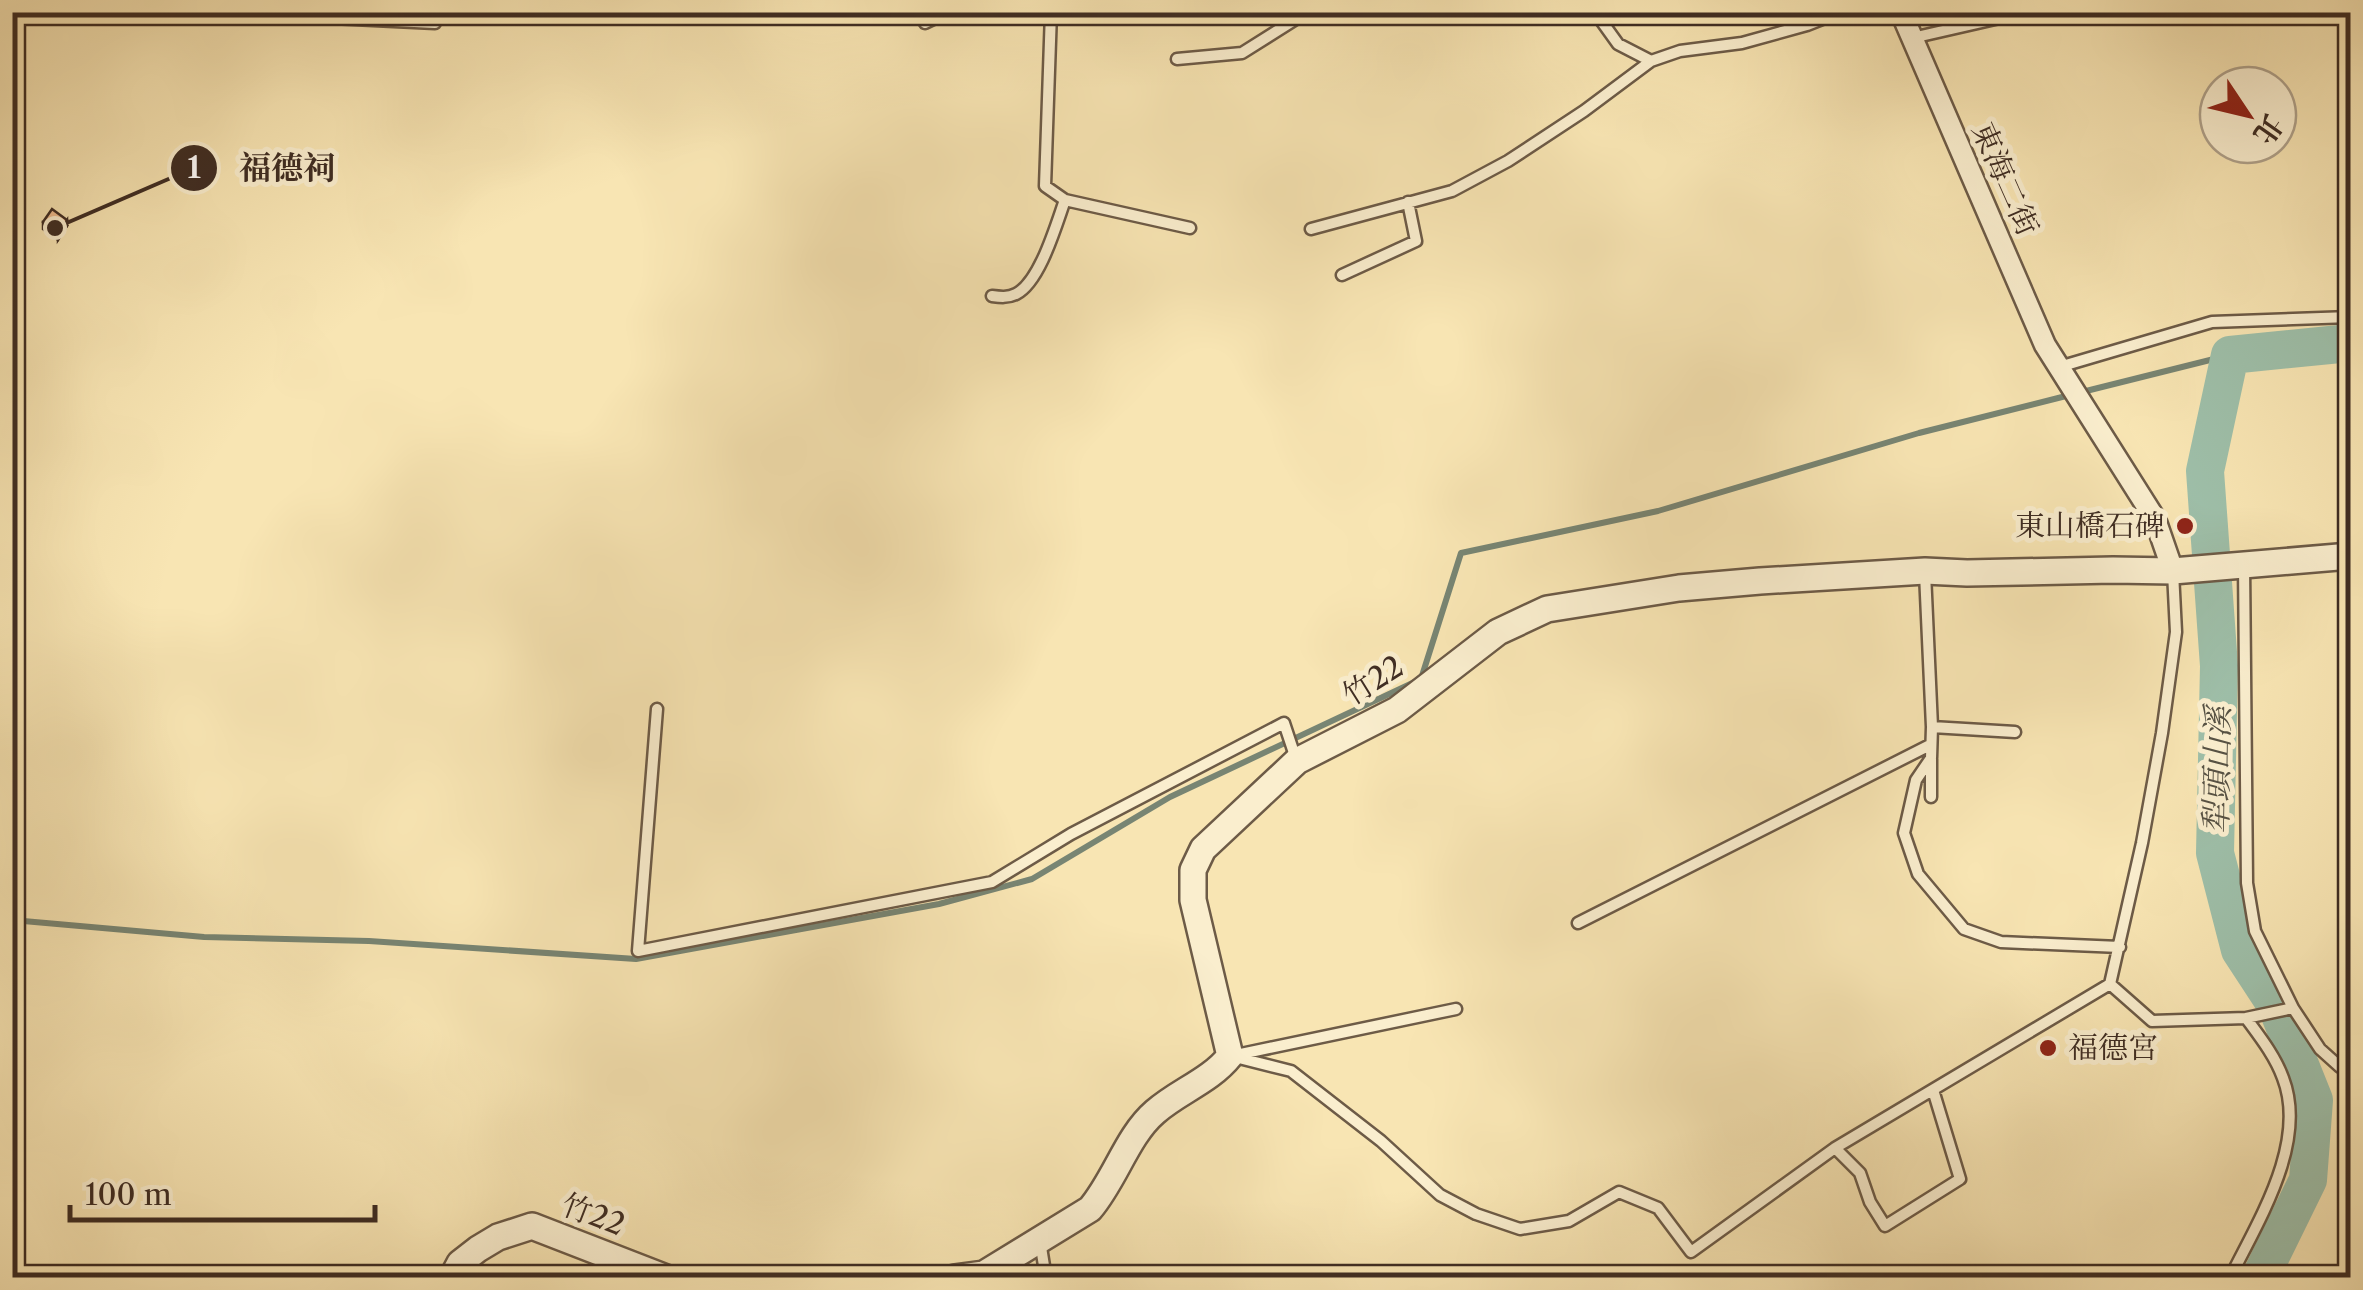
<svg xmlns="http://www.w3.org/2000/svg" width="2363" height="1290" font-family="'Libre Caslon Text','Noto Serif TC',serif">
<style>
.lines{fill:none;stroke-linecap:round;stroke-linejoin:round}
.stream{stroke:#788573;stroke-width:6}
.river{stroke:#9ebfa9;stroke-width:38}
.service-casing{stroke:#6d5b47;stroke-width:15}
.minor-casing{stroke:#6d5b47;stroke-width:25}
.tertiary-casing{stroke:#6d5b47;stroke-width:30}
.service{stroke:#faeece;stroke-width:10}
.minor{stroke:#faeece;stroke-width:20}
.tertiary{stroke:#faeece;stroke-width:25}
.wall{fill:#cda27a;stroke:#3f2d23;stroke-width:2.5}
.shaded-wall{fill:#a78463;stroke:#3f2d23;stroke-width:2.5}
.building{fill:#eebc8e;stroke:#3f2d23;stroke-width:2.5}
.poi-dot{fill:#8f2418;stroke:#faeece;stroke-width:4}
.labels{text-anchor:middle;stroke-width:10;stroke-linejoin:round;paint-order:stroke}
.street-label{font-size:30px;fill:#3f2d23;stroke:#faeece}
.poi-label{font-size:30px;fill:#3f2d23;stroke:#faeece;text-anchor:end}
.water-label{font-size:32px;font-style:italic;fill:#575244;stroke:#faeece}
.leader{fill:none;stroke:#3f2d23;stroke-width:4}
.callout-dot{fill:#3f2d23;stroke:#faeece;stroke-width:4}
.mark-label{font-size:30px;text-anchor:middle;font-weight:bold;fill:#fff}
.callout-label{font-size:32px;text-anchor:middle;font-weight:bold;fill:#3f2d23;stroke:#faeece;stroke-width:10;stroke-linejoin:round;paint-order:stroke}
</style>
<rect width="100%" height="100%" fill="#f8e5b3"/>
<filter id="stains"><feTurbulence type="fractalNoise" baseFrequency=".002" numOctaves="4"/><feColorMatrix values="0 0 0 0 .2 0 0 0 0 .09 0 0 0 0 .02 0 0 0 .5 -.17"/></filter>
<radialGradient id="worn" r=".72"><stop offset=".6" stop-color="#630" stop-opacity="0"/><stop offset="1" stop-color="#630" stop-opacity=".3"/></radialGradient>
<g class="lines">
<path class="stream" d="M2082 392 2230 355
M12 920 204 937 369 941 636 959 939 904 1032 879 1170 797 1421 679 1461 553 1658 511 1919 433 2070 395"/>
<path class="river" d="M2260 1278 2308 1180 2314 1100 2276 1005 2240 950 2215 853 2219 666 2205 471 2230 355 2350 343"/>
<g class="service-casing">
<path id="service" d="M210 12 435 23
M1051 12 1045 186 1065 200 1190 228
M1595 12 1618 44 1651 61
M925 23 948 12
M1912 38 2026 12
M1177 59 1242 53 1307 12
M1311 229 1452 191 1508 161 1584 111 1651 61 1680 51 1742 43 1807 25 1840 12
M1342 275 1416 241 1408 202
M992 296C1000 297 1008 298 1016 294 1040 282 1056 225 1065 200
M2059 367 2212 322 2350 317
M2244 565 2247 883 2255 931 2293 1008 2320 1049 2340 1067 2350 1065
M2173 572 2176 632 2162 733 2142 843 2110 984 2152 1021 2246 1018C2260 1037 2275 1056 2283 1078 2308 1143 2258 1221 2230 1278
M1925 573 1932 727 1931 758 1916 780 1904 833 1918 874 1964 929 2001 942 2120 947
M657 709 638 951 992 882 1071 834 1284 723 1296 759
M1932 727 2015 732
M1931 797V759
M1578 923 1930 745
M2246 1018 2293 1008
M1236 1055 1456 1009
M1231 1056 1291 1071 1381 1141 1440 1195 1476 1214 1520 1229 1569 1221 1619 1192 1658 1208 1691 1252 1835 1148
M1933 1090 1960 1179 1885 1226 1870 1202 1860 1173 1835 1148 2110 984
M1040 1241 1046 1278"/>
</g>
<g class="minor-casing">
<path id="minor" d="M1901 12 2045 345 2155 519 2173 571"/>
</g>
<g class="tertiary-casing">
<path id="tertiary" d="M452 1278 460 1263 478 1249 498 1237 532 1226 666 1278
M954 1278 984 1274 1090 1209C1115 1180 1127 1136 1155 1112 1179 1091 1210 1081 1230 1056L1193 900V870L1203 849 1297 761 1397 710 1498 632 1547 609 1679 588 1760 581 1925 571 1967 573 2113 570 2173 571 2350 556"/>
</g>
<use href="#service" class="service"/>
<use href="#minor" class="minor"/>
<use href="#tertiary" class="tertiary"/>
</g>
<path class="wall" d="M43 222 67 226 58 240 43 229Z"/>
<path class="shaded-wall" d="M67 220V226L58 240V233Z"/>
<path class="building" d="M52 209 67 220 58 233 43 222Z"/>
<g class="poi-dot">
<circle cx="2185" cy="526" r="10"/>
<circle cx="2048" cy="1048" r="10"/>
</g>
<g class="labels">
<g class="street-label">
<text transform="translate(2005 179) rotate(66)" y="10">東海二街</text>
<text transform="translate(1373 681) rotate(-32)" y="10">竹22</text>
<text transform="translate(593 1215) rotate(21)" y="10">竹22</text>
</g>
<g class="poi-label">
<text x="2165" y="536">東山橋石碑</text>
<text x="2068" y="1058" text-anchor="start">福德宮</text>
</g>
<g class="water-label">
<text transform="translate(2217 770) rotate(-89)" y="11">犁頭山溪</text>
</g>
</g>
<path class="leader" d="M55 228L194 168"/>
<g class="callout-dot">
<circle cx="55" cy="228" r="10"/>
<circle cx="194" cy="168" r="25"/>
</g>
<g class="mark-label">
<text x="194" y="178">1</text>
</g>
<g class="callout-label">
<text x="287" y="179">福德祠</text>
</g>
<rect width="2363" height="1290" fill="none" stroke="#f8e5b3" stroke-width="50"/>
<rect x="15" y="15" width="2333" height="1260" fill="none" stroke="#3f2d23" stroke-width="5"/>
<rect x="25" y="25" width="2313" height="1240" fill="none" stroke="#3f2d23" stroke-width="2.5"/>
<g transform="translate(2248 115) rotate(125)"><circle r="48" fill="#faeece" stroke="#afa18a" stroke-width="2.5"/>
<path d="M0-8L18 38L0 25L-18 38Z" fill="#8f2418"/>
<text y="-15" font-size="28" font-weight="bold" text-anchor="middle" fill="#3f2d23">北</text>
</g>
<path d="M70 1205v15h305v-15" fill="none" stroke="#3f2d23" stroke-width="5"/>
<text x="85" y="1205" font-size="30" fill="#3f2d23" stroke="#faeece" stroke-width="8" paint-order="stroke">100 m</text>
<rect width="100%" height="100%" filter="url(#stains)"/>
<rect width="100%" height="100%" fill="url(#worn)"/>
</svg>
